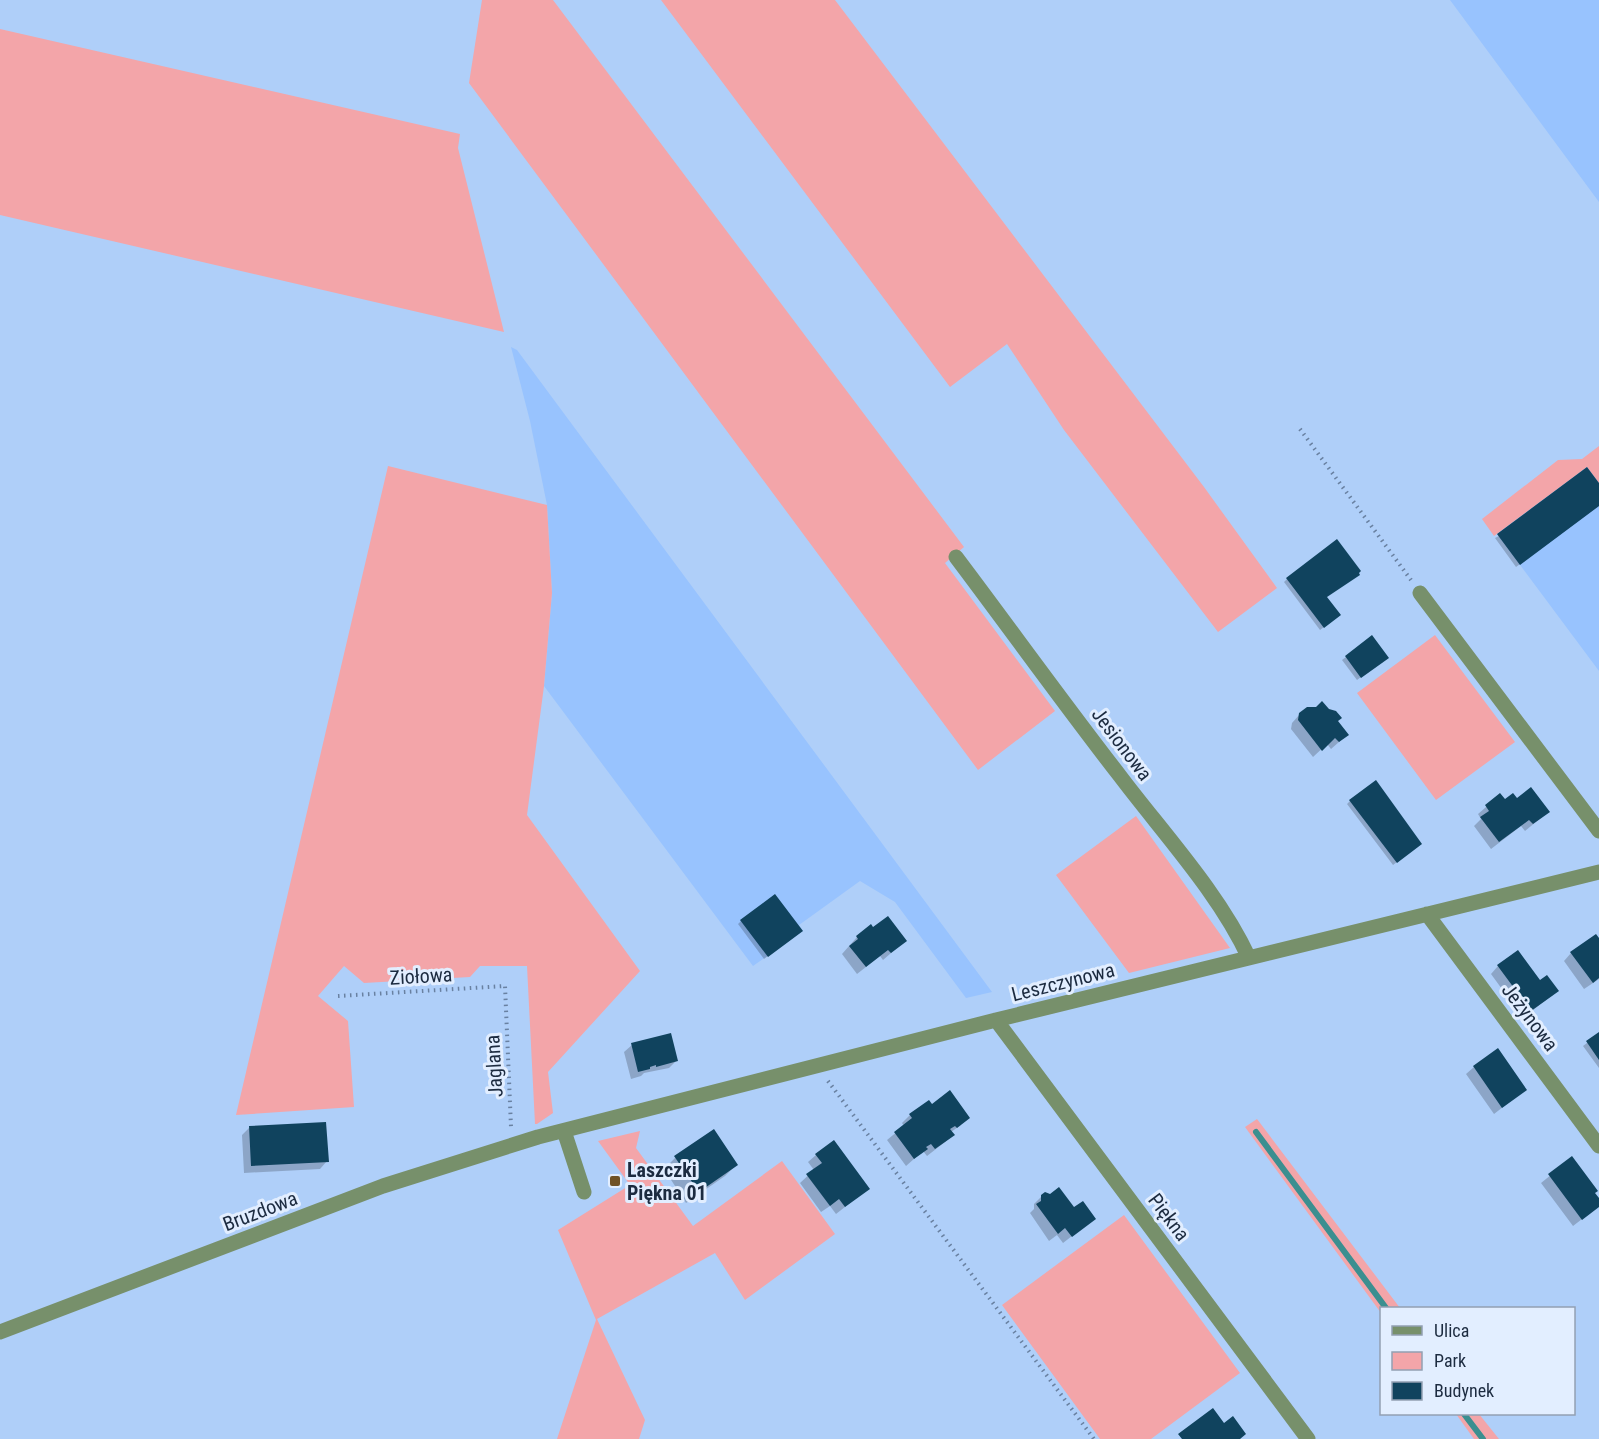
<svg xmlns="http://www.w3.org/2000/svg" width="1599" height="1439" font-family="'Roboto Condensed',sans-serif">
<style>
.built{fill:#98c3fe}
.green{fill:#f3a5a9}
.shadow{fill:#0003}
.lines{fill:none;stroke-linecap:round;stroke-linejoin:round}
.stream{stroke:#3b8f90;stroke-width:6}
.building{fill:#10435e}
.path{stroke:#6981a1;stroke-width:4;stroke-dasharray:1.5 4.5;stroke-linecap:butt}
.minor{stroke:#77906b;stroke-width:15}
.poi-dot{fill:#6f5226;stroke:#e2eeff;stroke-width:2}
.labels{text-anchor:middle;stroke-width:6;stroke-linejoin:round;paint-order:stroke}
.street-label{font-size:20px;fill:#1c2b40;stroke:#e2eeff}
.poi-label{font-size:20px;font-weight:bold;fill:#1c2b40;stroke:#e2eeff;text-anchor:start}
</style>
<rect width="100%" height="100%" fill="#afcff9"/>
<path class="built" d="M1450 0H1599V202Z
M511 347 517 350 992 992 966 998 895 902 860 881 799 925 803 931 753 966 544 686 552 593 547 505 530 421Z
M1587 467 1599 483V671L1497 534Z"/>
<path class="green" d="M482 0H553L964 547 945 563 1055 711 978 770 469 83Z
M661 0H835L1204 487 1277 588 1218 632 1064 430 1007 344 950 387Z
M0 29 460 134 458 148 504 332 0 215Z
M1599 446V483L1587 467 1494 536 1482 519 1558 460 1582 459Z
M388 466 547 505 552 593 544 686 527 815 640 971 548 1072 553 1113 537 1124H535L527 966H480L470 977 364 983 344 966 318 996 348 1021 354 1107 236 1115Z
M1435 635 1515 742 1436 800 1357 693Z
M1136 816 1230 948 1129 973 1056 875Z
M1257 1119 1400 1308H1382L1381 1313 1245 1127Z
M640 1131 636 1148 693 1226 782 1161 835 1234 745 1300 715 1253 597 1319 645 1420 639 1439H557L596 1320 558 1230 630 1185 598 1141Z
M1124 1215 1240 1373 1151 1439H1100L1002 1305Z
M1456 1414H1479L1499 1439H1474Z"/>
<path class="shadow" d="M1599 485V506L1516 567 1495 538Z
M1287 579 1326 597 1336 618 1320 630 1284 582Z
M1346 657 1383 661 1357 680 1342 660Z
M1300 714 1336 722 1347 735 1331 749 1327 744 1313 757 1291 729 1292 723Z
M1500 795 1504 801 1548 812 1525 831 1521 826 1491 849 1474 826 1481 819 1478 814Z
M1350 801 1417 847 1393 865 1347 804Z
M741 921 797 934 764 959 738 924Z
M857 937 905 941 883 960 880 956 857 974 842 954Z
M1599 941V979L1584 989 1564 961 1571 953Z
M1498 966 1540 982 1557 991 1523 1018 1491 974Z
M1599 1034V1068L1583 1046Z
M632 1045 676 1061 669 1068 644 1073 641 1076 631 1079 624 1052Z
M1474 1067 1525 1090 1494 1114 1466 1074Z
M932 1106 961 1125 951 1132 953 1135 945 1142 927 1156 923 1151 906 1166 887 1140 904 1126 902 1123 910 1115Z
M249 1128 327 1161 320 1169 244 1173 242 1135Z
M816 1155 868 1189 836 1214 830 1206 821 1212 800 1183 814 1170 808 1162Z
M675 1158 736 1165 725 1176 686 1203 664 1169Z
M1572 1158 1599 1200V1206L1573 1226 1541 1183Z
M1042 1196 1074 1210 1094 1219 1063 1243 1057 1235 1049 1241 1030 1213 1034 1209V1204Z"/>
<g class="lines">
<path class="stream" d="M1256 1132 1386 1308
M1464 1414 1483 1439"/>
</g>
<path class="building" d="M1587 467 1599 483V506L1520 565 1497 534Z
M1337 539 1361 571 1359 573 1360 575 1327 597 1341 615 1324 628 1286 578Z
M1372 635 1389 658 1361 678 1345 656Z
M1322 701 1329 709 1336 711 1342 718 1338 721 1349 735 1339 742 1335 738 1322 751 1298 720 1299 713 1307 707H1316Z
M1376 780 1422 844 1397 863 1349 800Z
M1531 787 1550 812 1533 824 1529 820 1499 842 1480 817 1489 811 1485 805 1500 793 1505 799 1513 793 1517 798Z
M775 894 803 931 768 957 740 920Z
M888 916 907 941 891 953 888 950 866 967 849 946 858 939 856 936 871 924 873 927Z
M1596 934 1599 938V978L1593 983 1570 952Z
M1518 950 1540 980 1547 975 1559 991 1531 1011 1497 965Z
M1599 1032V1060L1586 1041Z
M671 1033 678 1061 656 1067V1065L650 1067V1069L638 1072 631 1043Z
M1498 1048 1527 1090 1502 1108 1473 1066Z
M950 1090 970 1118 957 1128 955 1126 950 1129 955 1135 935 1149 931 1144 926 1147 928 1149 914 1159 894 1132 912 1118 909 1114 929 1100 932 1104Z
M326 1122 329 1162 251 1166 249 1126Z
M714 1129 738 1165 699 1192 674 1156Z
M834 1140 870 1189 845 1207 839 1199 830 1206 806 1174 822 1163 815 1154Z
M1572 1156 1598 1191 1595 1193 1599 1198V1207L1582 1220 1548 1174Z
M1059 1187 1074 1207 1083 1201 1096 1219 1072 1237 1065 1228 1058 1234 1036 1204 1041 1201V1195L1045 1192 1050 1194Z
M1213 1408 1224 1423 1233 1416 1246 1434 1240 1439H1182L1178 1434Z"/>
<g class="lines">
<path class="path" d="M1300 429 1411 580
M338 996 505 986 511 1127
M828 1081 1094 1439"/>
<path class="minor" d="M956 557C1011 630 1064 704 1120 776 1163 833 1219 893 1249 958
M1420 593 1599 831
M1427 914 1599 1146
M996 1020 1308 1439
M564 1131 584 1192
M0 1332 383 1186 538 1137 996 1020 1599 872"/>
</g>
<rect class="poi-dot" x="609" y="1175" width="12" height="12" rx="3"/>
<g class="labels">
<g class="street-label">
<text transform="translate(1122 744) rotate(53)" y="7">Jesionowa</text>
<text transform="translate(421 976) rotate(-3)" y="7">Ziołowa</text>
<text transform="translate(1063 982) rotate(-14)" y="7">Leszczynowa</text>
<text transform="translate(1530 1017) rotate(53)" y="7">Jeżynowa</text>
<text transform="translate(494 1066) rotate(-93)" y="7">Jaglana</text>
<text transform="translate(260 1211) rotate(-21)" y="7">Bruzdowa</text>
<text transform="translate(1169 1217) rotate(53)" y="7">Piękna</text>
</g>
<g class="poi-label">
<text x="627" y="1177">Laszczki<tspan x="627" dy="23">Piękna 01</tspan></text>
</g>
</g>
<rect x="1380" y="1307" width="195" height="108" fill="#e2eeff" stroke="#93a0b3" stroke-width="1.5"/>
<rect x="1392" y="1326" width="30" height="9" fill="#77906b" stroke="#93a0b3" stroke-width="1.5"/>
<text x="1434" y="1337" font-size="18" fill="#1c2b40">Ulica</text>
<rect x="1392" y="1352" width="30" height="18" fill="#f3a5a9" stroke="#93a0b3" stroke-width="1.5"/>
<text x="1434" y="1367" font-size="18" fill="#1c2b40">Park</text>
<rect x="1392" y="1382" width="30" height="18" fill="#10435e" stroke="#93a0b3" stroke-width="1.5"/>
<text x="1434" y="1397" font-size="18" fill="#1c2b40">Budynek</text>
</svg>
